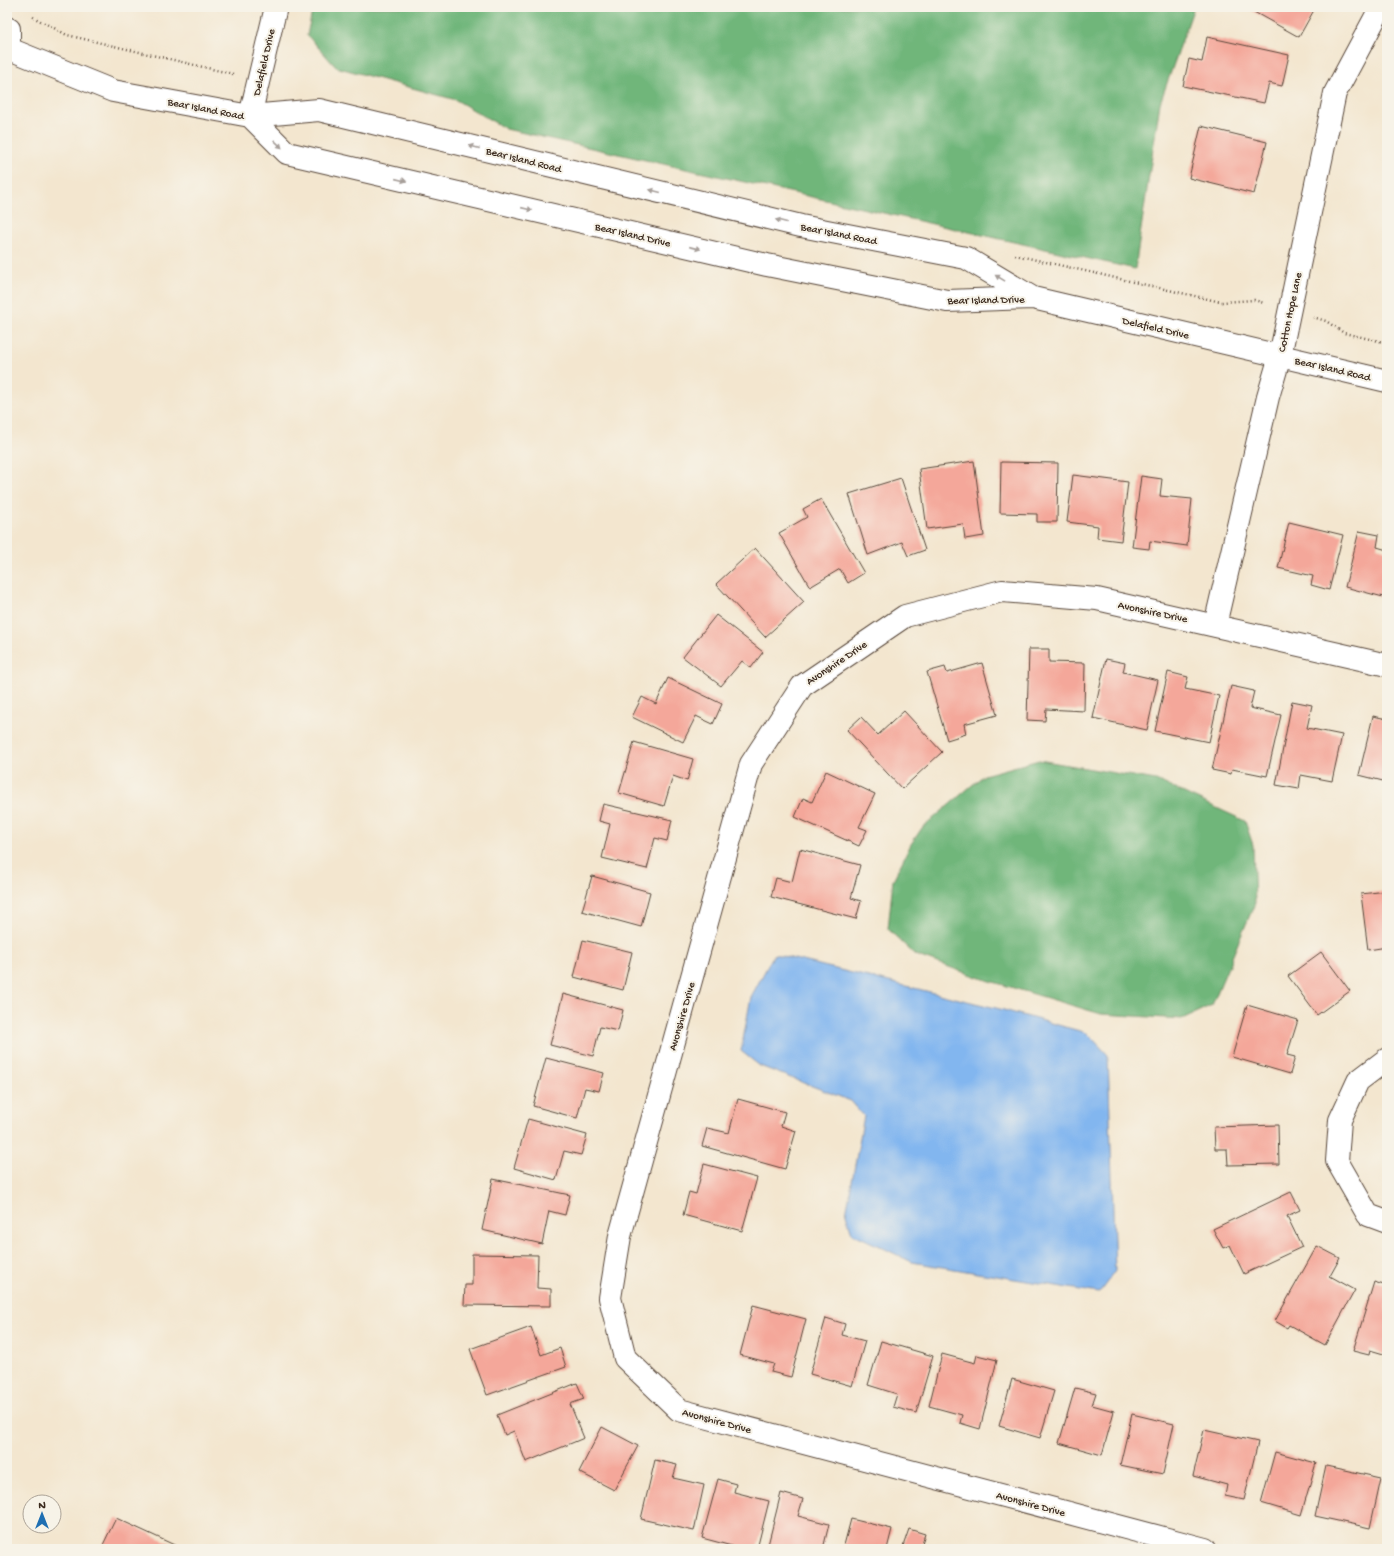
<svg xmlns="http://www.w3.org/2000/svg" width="1394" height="1556" font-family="'Gochi Hand',sans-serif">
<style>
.forest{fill:#6fb67a;stroke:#55704c}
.water{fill:#82b6ef;stroke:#5e7086}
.building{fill:#f4a79a}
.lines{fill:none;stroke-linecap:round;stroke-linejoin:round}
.minor-casing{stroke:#574639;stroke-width:24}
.path{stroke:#574639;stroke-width:2.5;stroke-dasharray:1 3;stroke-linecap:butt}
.minor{stroke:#fff;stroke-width:22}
.oneway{fill:#a79f9a}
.labels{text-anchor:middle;stroke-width:4;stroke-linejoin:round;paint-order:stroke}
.street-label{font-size:11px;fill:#3b2a1e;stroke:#f7f3e8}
</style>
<rect width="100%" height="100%" fill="#f7f3e8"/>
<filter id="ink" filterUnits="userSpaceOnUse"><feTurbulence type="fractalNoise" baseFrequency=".025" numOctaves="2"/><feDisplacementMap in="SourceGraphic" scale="8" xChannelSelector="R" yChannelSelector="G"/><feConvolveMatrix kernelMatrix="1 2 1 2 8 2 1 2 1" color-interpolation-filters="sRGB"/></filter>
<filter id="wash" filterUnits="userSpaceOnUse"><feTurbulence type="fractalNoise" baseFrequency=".012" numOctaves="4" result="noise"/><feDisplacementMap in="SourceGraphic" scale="16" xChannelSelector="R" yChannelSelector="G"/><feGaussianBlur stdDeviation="0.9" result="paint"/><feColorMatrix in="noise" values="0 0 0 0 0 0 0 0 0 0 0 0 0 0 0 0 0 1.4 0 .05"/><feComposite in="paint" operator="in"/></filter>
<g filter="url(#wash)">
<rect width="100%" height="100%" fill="#f3e6cf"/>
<path class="forest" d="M313 7H1194L1160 103 1135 269 506 129 456 100 336 67 307 35Z
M1039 760 1156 780 1245 821 1253 845 1255 903 1212 1005 1182 1019 1101 1014 980 978 915 955 888 929 893 880 911 844 922 828 984 775Z"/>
<path class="water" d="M774 954 1000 1009 1087 1033 1108 1055 1115 1271 1099 1293 912 1262 852 1233 846 1214 864 1116 851 1101 760 1066 741 1051 751 997Z"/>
<g id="blocks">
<path class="building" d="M1245 7H1308L1314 10 1299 37Z
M1207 37 1289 55 1282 86 1269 83 1264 103 1183 86 1189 59 1202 62Z
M1201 126 1267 142 1254 194 1189 178Z
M974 461 984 536 965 539 963 524 927 529 919 469Z
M1001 462 1058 463 1057 522H1037V514L1000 513Z
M1073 475 1128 482 1121 541 1097 538 1098 526 1067 522Z
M1141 476 1162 479 1160 496 1192 499 1187 546 1150 541 1149 549 1132 547Z
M901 478 925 550 908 556 902 542 868 555 849 494Z
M821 499 864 573 848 583 840 569 810 587 779 533 807 517 803 509Z
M1289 522 1343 535 1329 590 1311 585 1313 576 1278 568Z
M1359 531 1379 535 1377 547 1387 550V598L1345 587Z
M755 548 804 602 765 637 716 584Z
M716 615 763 652 751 668 742 661 721 686 683 657Z
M1029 649H1049V662L1085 663 1084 711 1046 709 1045 721 1027 720Z
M1106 659 1125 663 1123 672 1158 680 1147 730 1093 718Z
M982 663 997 715 964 724 966 734 947 740 927 672 945 667 947 673Z
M1168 672 1188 677 1185 689 1219 696 1209 742 1155 731Z
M668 678 722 704 713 724 696 716 683 742 632 717 642 697 656 704Z
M1231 686 1254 691 1250 708 1281 715 1267 776 1232 769 1231 774 1212 770Z
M1292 701 1312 705 1307 728 1342 735 1332 781 1301 775 1299 789 1276 785Z
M904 711 942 752 902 789 847 730 861 717 878 735Z
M1373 716 1387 719V782L1359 775Z
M634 742 693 759 687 781 673 776 664 806 619 793Z
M826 771 875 794 859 827 867 830 859 846 795 817 803 798 812 802Z
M603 804 672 820 667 841 655 838 647 869 602 858 610 824 599 821Z
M800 849 860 865 851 898 861 901 856 919 771 897 776 878 792 882Z
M592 876 650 892 641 927 582 911Z
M1387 891V947L1368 950 1361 894Z
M583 940 632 952 623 990 574 977Z
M1321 952 1350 991 1317 1015 1288 976Z
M563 994 623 1010 618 1031 600 1027 593 1056 550 1045Z
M1247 1005 1298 1020 1287 1055 1295 1057 1290 1074 1232 1057Z
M546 1058 604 1073 599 1091 585 1088 577 1118 533 1106Z
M738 1099 785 1112 781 1126 796 1131 785 1169 702 1146 707 1128 729 1133Z
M528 1119 587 1135 581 1155 564 1151 556 1180 514 1168Z
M1278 1125 1279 1164 1228 1165 1227 1149H1215L1214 1127Z
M704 1164 757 1178 742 1231 683 1215 689 1192 696 1194Z
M493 1179 570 1195 565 1215 549 1211 542 1244 482 1230Z
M1291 1192 1300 1210 1287 1216 1302 1247 1244 1274 1230 1245 1223 1248 1213 1229Z
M1317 1246 1340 1258 1330 1276 1355 1290 1325 1345 1289 1325 1287 1328 1275 1321Z
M472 1254 538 1255 537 1288 551 1289V1306L464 1305 465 1285H472Z
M1374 1282 1387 1286V1355L1370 1350 1369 1355 1353 1351Z
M753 1305 806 1319 791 1377 771 1372 774 1364 740 1355Z
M826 1318 845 1324 842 1335 865 1341 852 1386 810 1374Z
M531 1327 541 1355 560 1348 566 1367 487 1395 470 1349Z
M881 1341 933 1356 916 1413 893 1407 897 1394 868 1385Z
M942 1354 975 1363 977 1355 997 1360 980 1429 960 1423 962 1415 929 1406Z
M1012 1379 1054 1391 1040 1438 999 1426Z
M577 1383 584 1399 570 1404 584 1438 526 1462 514 1431 505 1435 497 1415Z
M1075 1388 1096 1393 1092 1405 1114 1411 1102 1455 1059 1443Z
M1132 1414 1174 1424 1163 1474 1120 1465Z
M602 1427 638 1446 614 1490 579 1472Z
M1204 1430 1258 1442 1244 1500 1225 1496 1227 1485 1193 1476Z
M1275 1452 1316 1463 1301 1515 1261 1503Z
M655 1460 677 1465 673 1478 704 1485 694 1531 641 1519Z
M1326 1466 1381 1478 1370 1528 1315 1516Z
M718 1479 736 1484 734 1492 769 1501 757 1549H743L702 1538Z
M781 1493 803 1499 798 1516 829 1524 823 1549H767Z
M116 1518 183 1549H101Z
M851 1519 892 1529 887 1549H843Z
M909 1529 925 1534 922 1543 939 1549H902Z"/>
</g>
</g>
<g filter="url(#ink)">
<use href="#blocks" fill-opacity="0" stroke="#574639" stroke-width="1"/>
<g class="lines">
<g class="minor-casing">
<path id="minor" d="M7 28 9 29V48
M7 48 113 91 250 116 319 110 801 226 966 258 1033 298
M250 116 287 153 767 265 947 301 1033 298 1387 381
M250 116 276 7
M1215 625 1268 397 1280 356 1335 93 1381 7
M1387 1059 1358 1081 1340 1120 1337 1161 1368 1215 1387 1222
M1205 1549 679 1410 625 1358 610 1298 620 1236 751 764 802 686 905 616 1002 591 1097 599 1387 665"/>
</g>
<path class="path" d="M33 17 67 35 233 74
M1015 255 1221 302 1254 300 1264 303
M1313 317 1326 321 1344 333 1387 343"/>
<use href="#minor" class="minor"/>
</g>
<defs><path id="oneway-solid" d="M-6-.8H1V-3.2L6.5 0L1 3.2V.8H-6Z"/></defs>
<g class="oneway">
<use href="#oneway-solid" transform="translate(278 144) rotate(44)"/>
<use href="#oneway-solid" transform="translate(474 147) rotate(-166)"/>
<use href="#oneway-solid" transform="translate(401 180) rotate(13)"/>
<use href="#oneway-solid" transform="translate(655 191) rotate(-166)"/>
<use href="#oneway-solid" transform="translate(527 209) rotate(13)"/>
<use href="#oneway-solid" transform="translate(781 221) rotate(-166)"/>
<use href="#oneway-solid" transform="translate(695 248) rotate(13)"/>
<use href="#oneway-solid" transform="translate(1000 278) rotate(-149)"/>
</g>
</g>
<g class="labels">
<g class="street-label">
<text transform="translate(263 62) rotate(-77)" y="4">Delafield Drive</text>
<text transform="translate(206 108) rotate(11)" y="4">Bear Island Road</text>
<text transform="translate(524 159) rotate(14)" y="4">Bear Island Road</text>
<text transform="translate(839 233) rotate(11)" y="4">Bear Island Road</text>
<text transform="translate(633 234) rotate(13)" y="4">Bear Island Drive</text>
<text transform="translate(986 299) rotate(-1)" y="4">Bear Island Drive</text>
<text transform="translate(1289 312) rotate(-78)" y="4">Cotton Hope Lane</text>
<text transform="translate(1156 327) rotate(13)" y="4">Delafield Drive</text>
<text transform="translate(1333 368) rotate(13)" y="4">Bear Island Road</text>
<text transform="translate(1153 611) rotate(12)" y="4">Avonshire Drive</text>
<text transform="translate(836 662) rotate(-34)" y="4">Avonshire Drive</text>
<text transform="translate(681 1016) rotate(-74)" y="4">Avonshire Drive</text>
<text transform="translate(717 1420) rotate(15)" y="4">Avonshire Drive</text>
<text transform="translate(1031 1503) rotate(15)" y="4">Avonshire Drive</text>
</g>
</g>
<rect width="1394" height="1556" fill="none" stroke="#f7f3e8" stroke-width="24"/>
<g transform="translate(42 1514)"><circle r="19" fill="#f7f3e8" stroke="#aca397"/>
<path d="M0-3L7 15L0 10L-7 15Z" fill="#1f6fb2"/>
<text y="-6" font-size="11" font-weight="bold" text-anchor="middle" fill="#3b2a1e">N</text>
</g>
</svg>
